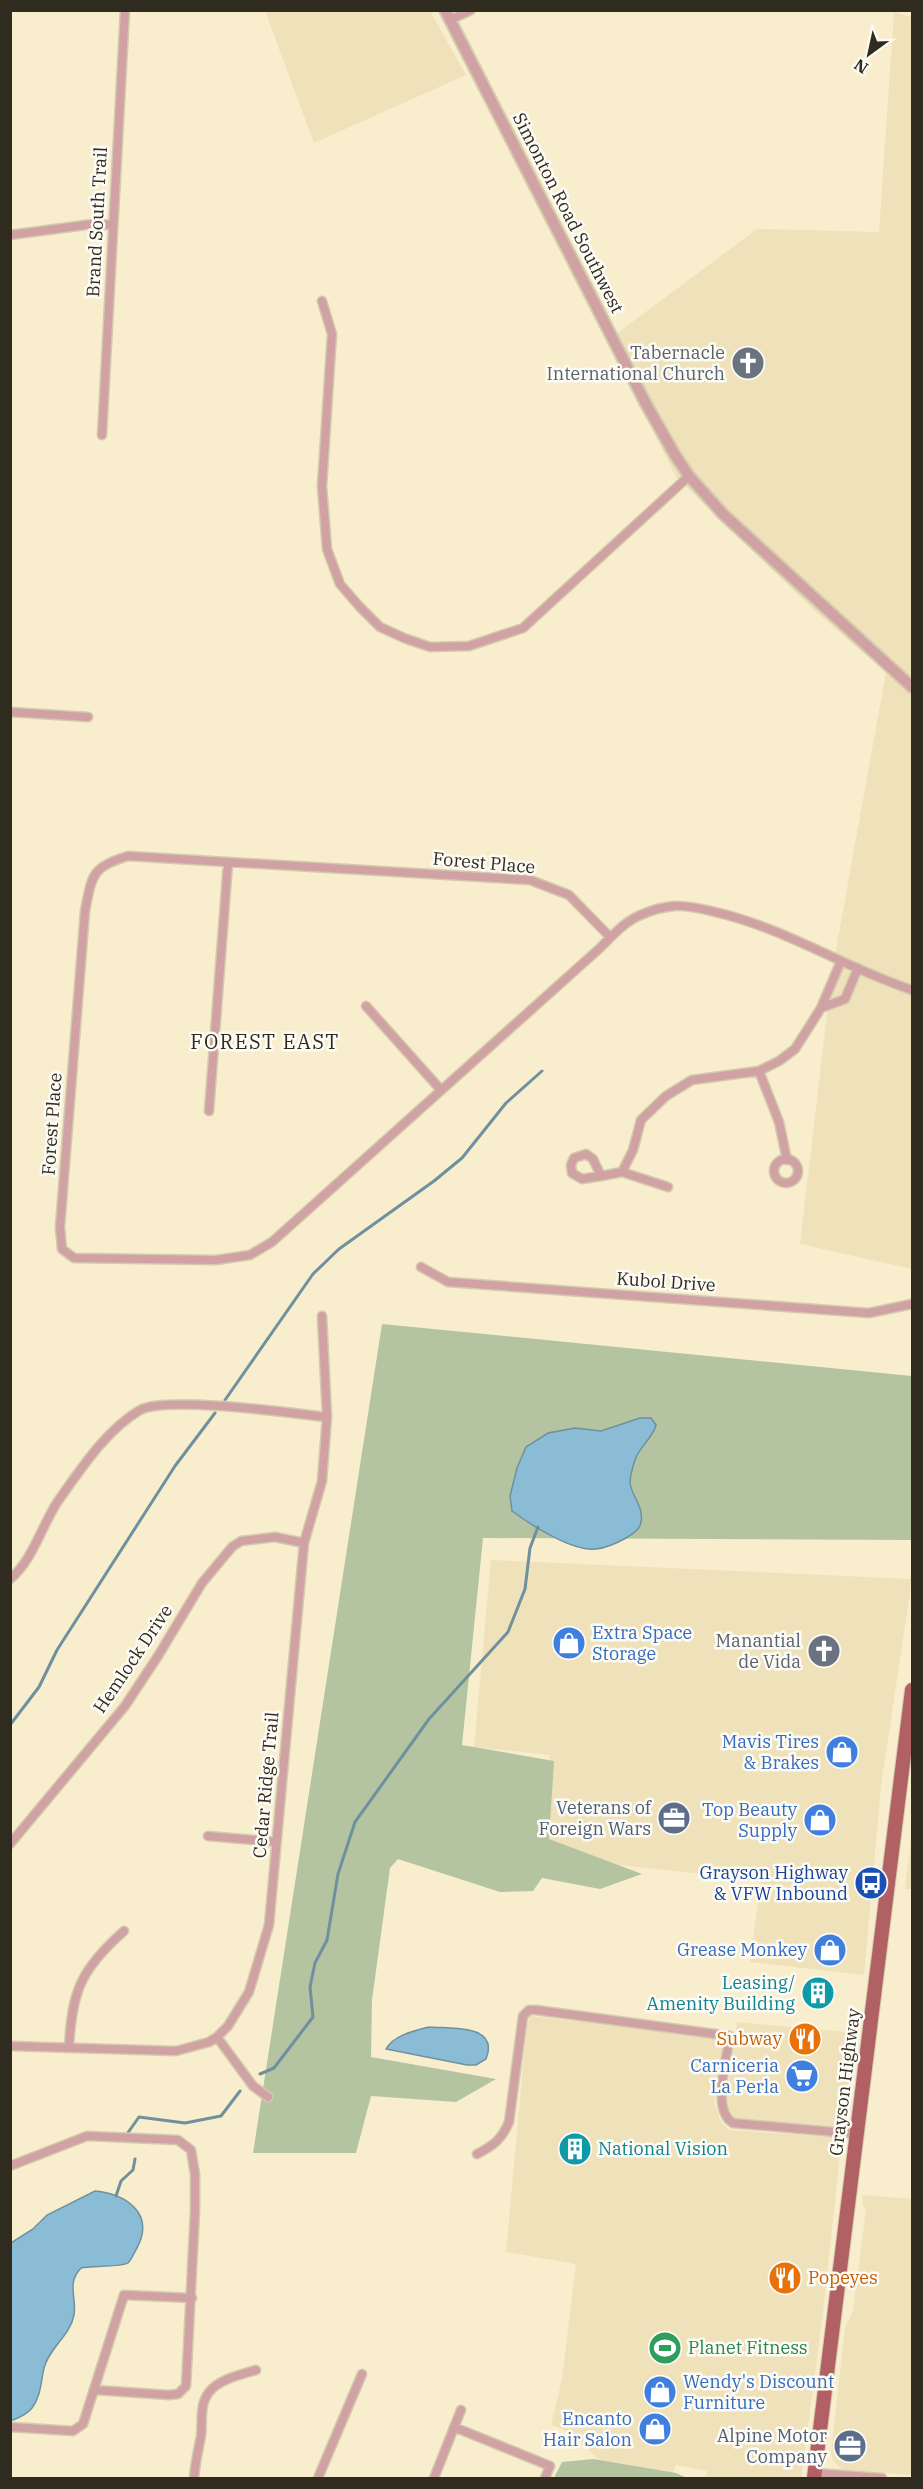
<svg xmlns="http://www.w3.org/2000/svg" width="923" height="2489" font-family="'IBM Plex Serif',serif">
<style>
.built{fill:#efe2ba}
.green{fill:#b4c4a0}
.water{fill:#8abcd5;stroke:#6f909e;stroke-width:1.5}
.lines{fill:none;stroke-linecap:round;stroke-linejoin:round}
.stream{stroke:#6f909e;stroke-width:3}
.minor-casing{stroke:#d4cbae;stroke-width:11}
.tertiary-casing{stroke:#d4cbae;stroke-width:14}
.primary-casing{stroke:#d4cbae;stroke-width:16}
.minor{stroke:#d1a2a3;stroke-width:8}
.tertiary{stroke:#d1a2a3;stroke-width:10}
.primary{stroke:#b16064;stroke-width:14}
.labels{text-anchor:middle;stroke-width:5;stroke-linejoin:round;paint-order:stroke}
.street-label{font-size:18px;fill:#2f2b1f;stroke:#fdfbf5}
.worship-label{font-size:18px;fill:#5b616d;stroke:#fdfbf5;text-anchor:end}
.shop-label{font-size:18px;fill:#366cbe;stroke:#fdfbf5;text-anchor:end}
.service-label{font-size:18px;fill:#4e5e75;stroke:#fdfbf5;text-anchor:end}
.transit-label{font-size:18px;fill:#164399;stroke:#fdfbf5;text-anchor:end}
.culture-label{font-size:18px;fill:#0d838f;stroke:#fdfbf5;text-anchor:end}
.food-label{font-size:18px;fill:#c56008;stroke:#fdfbf5;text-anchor:end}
.leisure-label{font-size:18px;fill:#27864d;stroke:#fdfbf5;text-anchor:start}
.neighbourhood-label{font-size:20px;letter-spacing:1.5px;fill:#2f2b1f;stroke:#fdfbf5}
</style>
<rect width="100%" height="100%" fill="#f8eecd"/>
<path class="built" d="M265 11H430L466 75 314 143Z
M894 12 912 17V1269L800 1244 832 972 886 672 817 613 676 477 608 340 757 229 879 232Z
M491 1560 912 1579 881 1786 864 1975 750 1962 761 1880 541 1857 550 1755 474 1747Z
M912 1831V1889H905Z
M531 2016 717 2038 723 2047 714 2103 722 2124 730 2130 831 2137 841 2146 823 2313 801 2478H706L707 2471 676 2465 670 2478 609 2470 572 2433 551 2425 562 2379 576 2264 506 2252 527 2024Z
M737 2022 857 2033 844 2120 838 2125 831 2126 733 2118 726 2102Z
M862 2195 912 2199V2475L843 2470 833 2461 831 2453 845 2328 853 2311 866 2209 863 2206Z"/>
<path class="green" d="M382 1324 912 1376V1540L483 1538 462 1745 554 1761 549 1839 642 1874 600 1889 542 1878 533 1891 500 1892 398 1859 390 1868 372 2000 371 2057 496 2079 456 2102 371 2096 356 2153H253Z
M593 2459 676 2473 687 2478H554L562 2462Z"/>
<path class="water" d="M640 1418H651L656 1425C653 1438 639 1447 635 1460 633 1466 630 1477 630 1483 632 1497 644 1507 641 1522 640 1530 632 1534 626 1538 617 1543 606 1548 596 1549 573 1552 531 1525 512 1511L510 1496 517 1468 526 1447 548 1433 575 1428 601 1431Z
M429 2027C451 2029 500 2024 486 2059L476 2065H467L386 2049C394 2035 414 2031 429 2027Z
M95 2191C126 2194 154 2213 138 2246 135 2251 132 2259 128 2263 122 2267 90 2266 81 2268 66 2284 77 2297 74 2315 70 2336 49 2348 44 2368 41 2381 41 2396 32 2408 27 2414 21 2417 13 2420L10 2419 11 2243 33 2229 47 2215Z"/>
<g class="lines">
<path class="stream" d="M225 1400 313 1274 339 1249 434 1181 462 1158 506 1103 542 1071
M10 1725 39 1687 57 1650 175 1466 215 1413
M260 2074 274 2068 313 2017 310 1987 315 1963 327 1940 338 1874 355 1822 429 1719 508 1632 525 1589 530 1548 538 1527
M127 2134 139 2117 185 2123 221 2116 240 2091
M116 2196 121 2181 133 2170 135 2159"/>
<g class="minor-casing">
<path id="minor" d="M450 20 471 10
M10 235 93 224 113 225
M322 301 332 334 322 486 327 549 340 584 359 606 380 627 404 638 430 647 469 646 523 628 689 476
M102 435 125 10
M10 712 88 717
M610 937 569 895 530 880 128 856C91 867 92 876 85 911L60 1227 62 1249 74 1258 216 1260 250 1255 272 1242 600 948C612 936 626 920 643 914 652 910 665 907 674 906 687 905 703 909 715 912 785 928 845 968 912 990
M366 1006 441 1090
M821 1008 845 999 858 968
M759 1071 779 1122 787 1160
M209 1111 228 863
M586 1154 593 1159 601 1176 582 1179 572 1173 571 1165 574 1158Z
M774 1171a12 12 0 1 1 24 0a12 12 0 1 1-24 0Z
M622 1172 633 1150 641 1120 666 1096 692 1080 759 1071 779 1061 795 1049 821 1008 841 961
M601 1176 622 1172 668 1187
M421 1267 448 1282 869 1313 912 1304
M10 1579C33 1560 42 1525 58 1501 81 1469 106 1430 140 1410 167 1396 291 1413 327 1417
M208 1836 276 1842
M10 1844 125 1706 158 1656 202 1583 232 1547 241 1541 275 1537 304 1543
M217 2037 253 2086 268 2097
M10 2046 176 2051 209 2042 217 2037 228 2026 249 1992 269 1925 304 1543 322 1481 327 1417 322 1316
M69 2047C72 1991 81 1969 124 1931
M477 2154C493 2146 502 2139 509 2122L523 2016 529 2010H536L730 2036C727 2058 711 2110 733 2123L857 2134
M10 2166 87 2136 178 2140 191 2150 195 2174V2211L186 2386 178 2394 169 2395 95 2390
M10 2427 73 2431 83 2424 124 2295 192 2298
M454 2427 550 2466 545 2478
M815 2473 882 2478
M194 2478C195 2464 198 2451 201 2436 203 2420 198 2401 213 2388 224 2378 243 2374 256 2370
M318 2478 362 2374
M434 2478 461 2410"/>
</g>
<g class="tertiary-casing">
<path id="tertiary" d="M445 10 646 404 675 455 689 476 723 514 912 687"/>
</g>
<g class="primary-casing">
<path id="primary" d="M814 2478 912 1690"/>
</g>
<use href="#minor" class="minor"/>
<use href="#tertiary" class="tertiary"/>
<use href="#primary" class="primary"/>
</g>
<defs>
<g id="church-disc" transform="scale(1.725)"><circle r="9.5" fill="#6b7280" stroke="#fdfbf5"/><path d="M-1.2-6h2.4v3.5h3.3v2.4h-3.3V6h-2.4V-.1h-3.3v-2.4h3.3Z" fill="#fff"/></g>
<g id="shop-disc" transform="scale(1.725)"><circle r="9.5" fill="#3f7fe0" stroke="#fdfbf5"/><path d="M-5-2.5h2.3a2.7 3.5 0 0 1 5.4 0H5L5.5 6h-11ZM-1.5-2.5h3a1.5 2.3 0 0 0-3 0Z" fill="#fff"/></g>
<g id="office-disc" transform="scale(1.725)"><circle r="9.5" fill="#5c6f8a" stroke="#fdfbf5"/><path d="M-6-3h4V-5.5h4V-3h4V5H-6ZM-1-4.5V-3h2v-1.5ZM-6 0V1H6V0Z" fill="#fff"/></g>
<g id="bus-disc" transform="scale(1.725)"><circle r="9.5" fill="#1a4fb4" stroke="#fdfbf5"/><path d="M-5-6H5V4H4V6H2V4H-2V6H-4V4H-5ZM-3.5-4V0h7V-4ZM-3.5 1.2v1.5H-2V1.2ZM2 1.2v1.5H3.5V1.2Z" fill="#fff"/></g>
<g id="building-disc" transform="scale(1.725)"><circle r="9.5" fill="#0f9aa8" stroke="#fdfbf5"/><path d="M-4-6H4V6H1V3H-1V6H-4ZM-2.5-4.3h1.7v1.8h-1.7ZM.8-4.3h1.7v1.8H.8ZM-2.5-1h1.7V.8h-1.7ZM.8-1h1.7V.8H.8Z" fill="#fff"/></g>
<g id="restaurant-disc" transform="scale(1.725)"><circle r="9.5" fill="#e8710a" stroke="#fdfbf5"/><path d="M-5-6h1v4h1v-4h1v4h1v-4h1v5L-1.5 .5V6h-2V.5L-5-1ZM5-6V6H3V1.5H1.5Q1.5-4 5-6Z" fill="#fff"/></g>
<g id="supermarket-disc" transform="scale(1.725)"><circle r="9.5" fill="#3f7fe0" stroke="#fdfbf5"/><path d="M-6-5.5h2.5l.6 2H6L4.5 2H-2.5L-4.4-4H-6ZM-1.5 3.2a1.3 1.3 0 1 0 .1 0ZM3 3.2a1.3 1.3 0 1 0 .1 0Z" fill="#fff"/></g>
<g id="stadium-disc" transform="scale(1.725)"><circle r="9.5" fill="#2e9e5b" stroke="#fdfbf5"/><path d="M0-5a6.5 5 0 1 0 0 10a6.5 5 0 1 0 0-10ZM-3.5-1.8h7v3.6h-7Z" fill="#fff"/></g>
</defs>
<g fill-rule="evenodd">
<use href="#church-disc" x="748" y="363"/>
<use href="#shop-disc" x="569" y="1643"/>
<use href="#church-disc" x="824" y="1651"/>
<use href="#shop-disc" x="842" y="1752"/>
<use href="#office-disc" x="674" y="1818"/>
<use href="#shop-disc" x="820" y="1820"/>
<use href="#bus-disc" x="871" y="1883"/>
<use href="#shop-disc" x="830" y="1950"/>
<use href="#building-disc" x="818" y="1993"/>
<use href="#restaurant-disc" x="805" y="2039"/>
<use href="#supermarket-disc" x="802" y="2076"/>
<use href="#building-disc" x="575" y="2149"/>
<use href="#restaurant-disc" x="785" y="2278"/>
<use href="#stadium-disc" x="665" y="2348"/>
<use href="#shop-disc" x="660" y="2392"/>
<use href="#shop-disc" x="655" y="2429"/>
<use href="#office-disc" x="850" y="2446"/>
</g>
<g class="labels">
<g class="street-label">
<text transform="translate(568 213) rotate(63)" y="6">Simonton Road Southwest</text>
<text transform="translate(97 222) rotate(-87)" y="6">Brand South Trail</text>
<text transform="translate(484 863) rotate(5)" y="6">Forest Place</text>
<text transform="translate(52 1124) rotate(-86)" y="6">Forest Place</text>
<text transform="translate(666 1282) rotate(4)" y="6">Kubol Drive</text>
<text transform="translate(133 1659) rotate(-56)" y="6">Hemlock Drive</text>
<text transform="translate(266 1785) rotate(-85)" y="6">Cedar Ridge Trail</text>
<text transform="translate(845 2082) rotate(-83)" y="6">Grayson Highway</text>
</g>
<g class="worship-label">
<text x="725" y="359">Tabernacle<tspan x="725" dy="21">International Church</tspan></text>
<text x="801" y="1647">Manantial<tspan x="801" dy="21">de Vida</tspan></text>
</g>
<g class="shop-label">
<text x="592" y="1639" text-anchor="start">Extra Space<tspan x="592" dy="21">Storage</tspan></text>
<text x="819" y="1748">Mavis Tires<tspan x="819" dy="21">&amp; Brakes</tspan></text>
<text x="797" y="1816">Top Beauty<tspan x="797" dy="21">Supply</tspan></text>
<text x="807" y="1956">Grease Monkey</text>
<text x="779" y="2072">Carniceria<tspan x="779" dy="21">La Perla</tspan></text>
<text x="683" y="2388" text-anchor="start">Wendy's Discount<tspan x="683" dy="21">Furniture</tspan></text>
<text x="632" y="2425">Encanto<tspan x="632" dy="21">Hair Salon</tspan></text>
</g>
<g class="service-label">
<text x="651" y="1814">Veterans of<tspan x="651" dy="21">Foreign Wars</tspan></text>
<text x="827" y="2442">Alpine Motor<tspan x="827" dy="21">Company</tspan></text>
</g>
<g class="transit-label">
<text x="848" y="1879">Grayson Highway<tspan x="848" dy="21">&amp; VFW Inbound</tspan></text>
</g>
<g class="culture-label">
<text x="795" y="1989">Leasing/<tspan x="795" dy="21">Amenity Building</tspan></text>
<text x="598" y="2155" text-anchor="start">National Vision</text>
</g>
<g class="food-label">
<text x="782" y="2045">Subway</text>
<text x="808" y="2284" text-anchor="start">Popeyes</text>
</g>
<g class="leisure-label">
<text x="688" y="2354">Planet Fitness</text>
</g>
<g class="neighbourhood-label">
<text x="265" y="1049">FOREST EAST</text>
</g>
</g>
<rect width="923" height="2489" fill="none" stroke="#2f2b1f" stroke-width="24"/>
<g transform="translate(869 54) rotate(213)" stroke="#fdfbf5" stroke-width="4.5" paint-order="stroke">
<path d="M0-4.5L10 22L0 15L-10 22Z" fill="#2f2b1f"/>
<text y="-9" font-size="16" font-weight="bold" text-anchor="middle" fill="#2f2b1f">N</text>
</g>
</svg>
